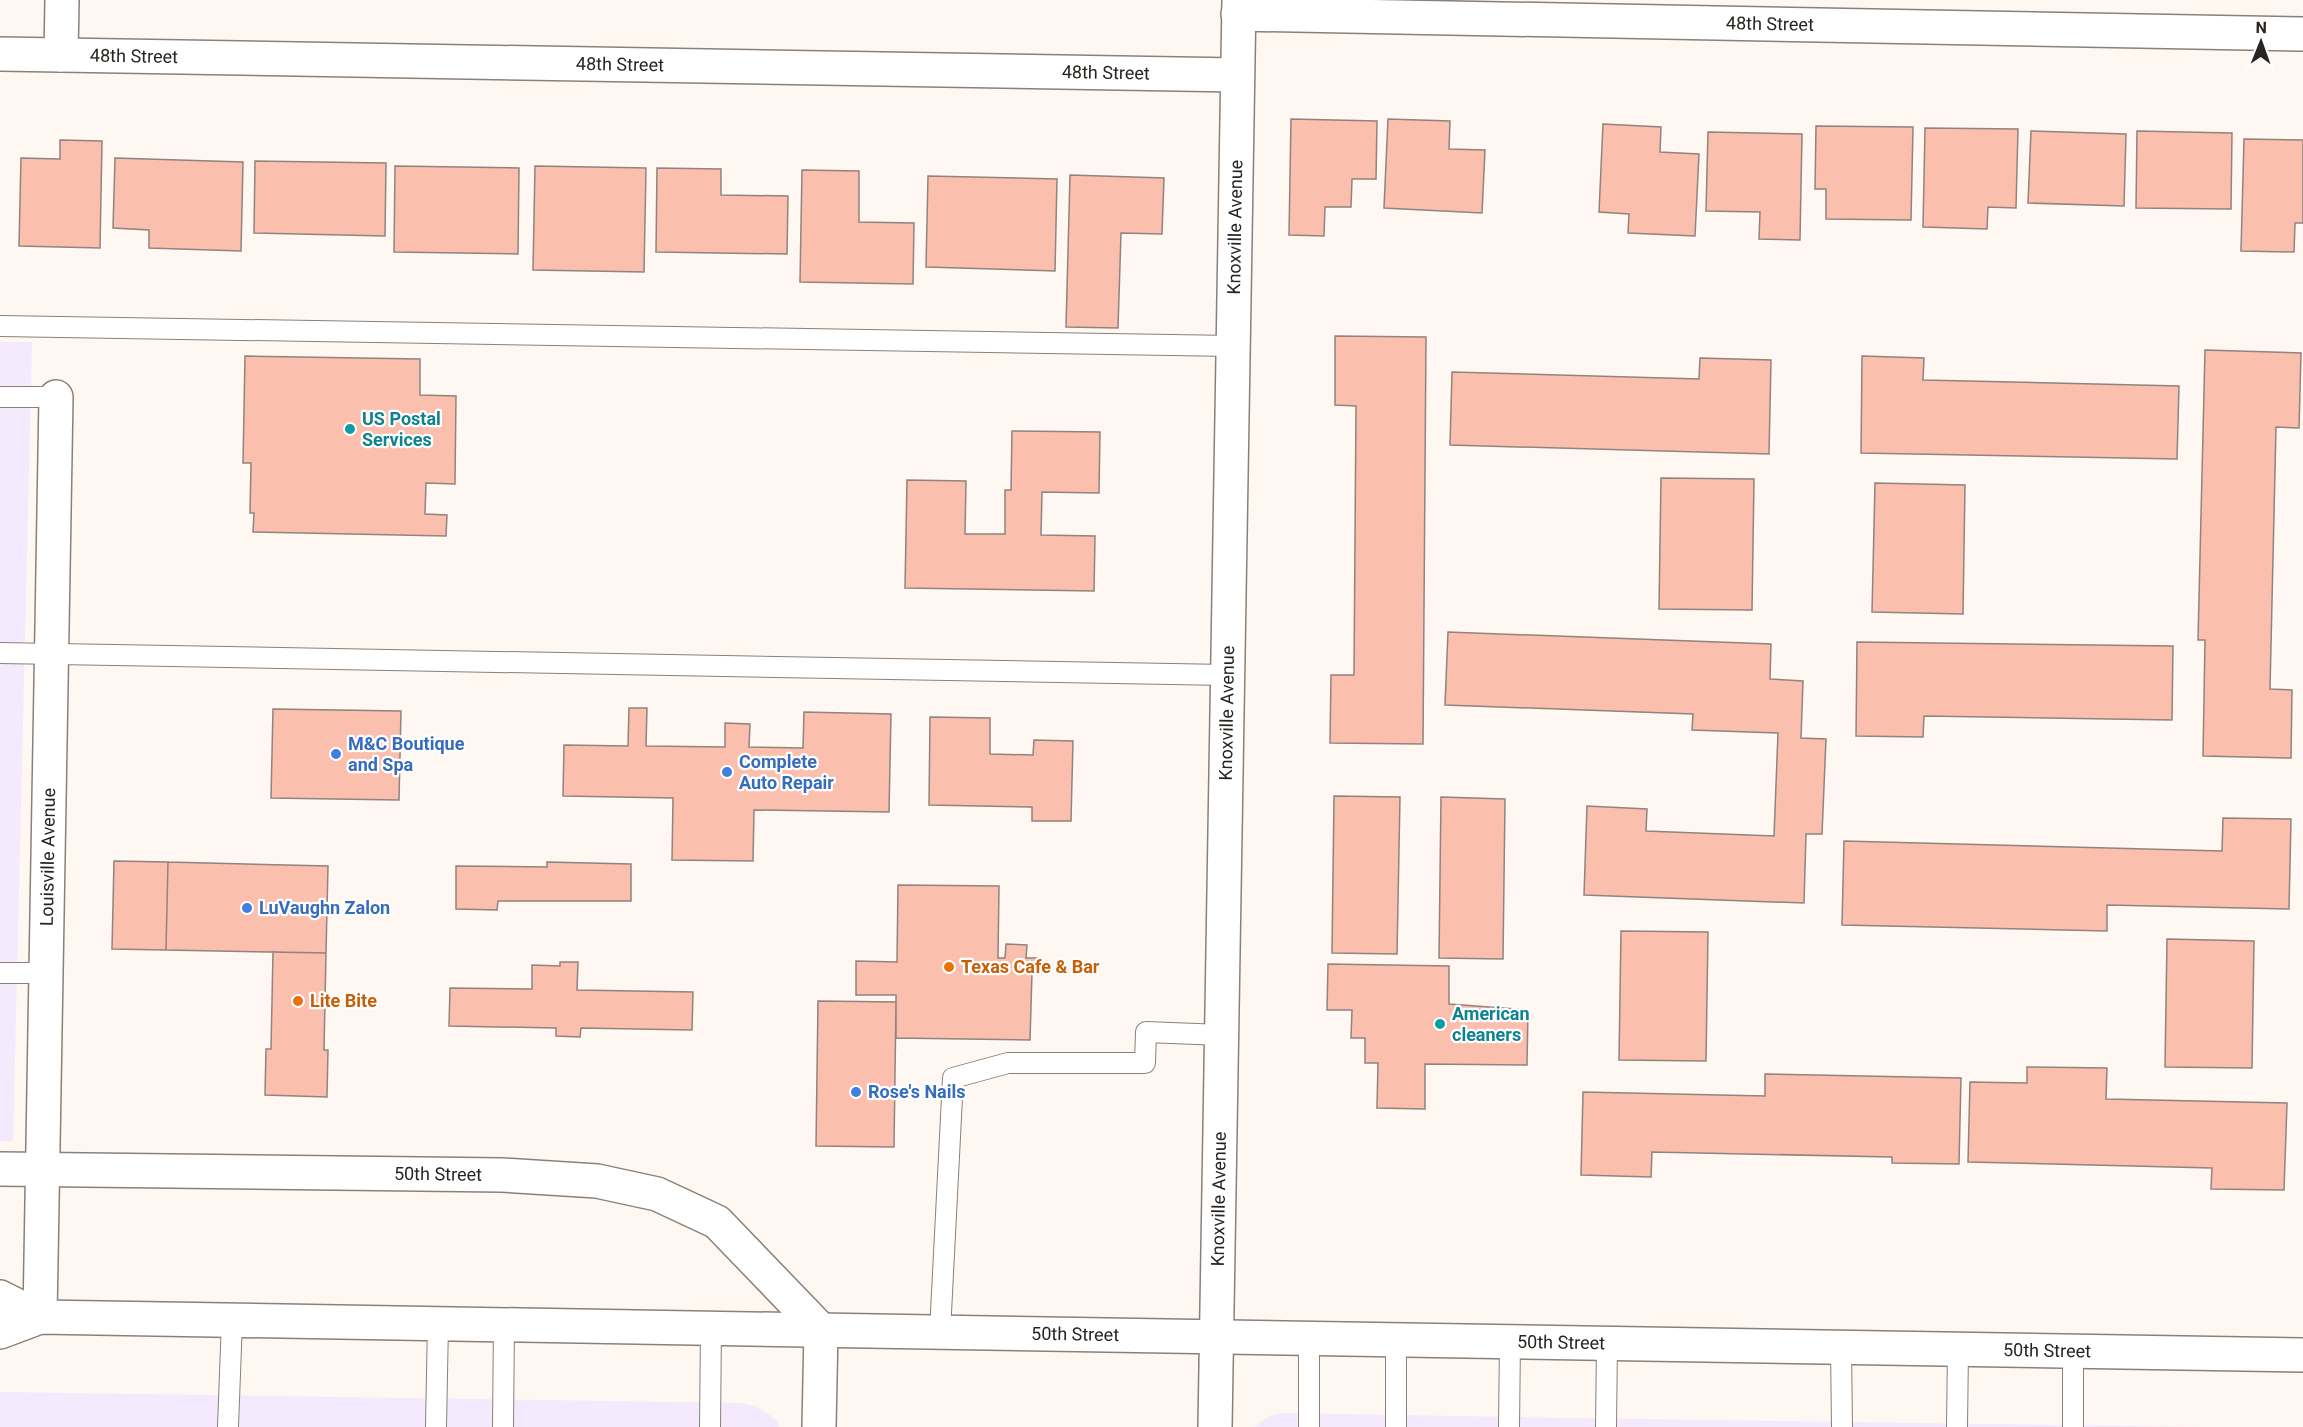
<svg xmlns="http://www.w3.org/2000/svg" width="2303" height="1427" font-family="Roboto,sans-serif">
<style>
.commercial{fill:#f5e9fe}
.building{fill:#fbbfad;stroke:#918380;stroke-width:1.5}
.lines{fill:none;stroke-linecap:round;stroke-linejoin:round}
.service-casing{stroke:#8b8078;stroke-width:22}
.minor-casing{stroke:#8b8078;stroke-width:36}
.secondary-casing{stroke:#8b8078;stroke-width:36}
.service{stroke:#fff;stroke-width:20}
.minor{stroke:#fff;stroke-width:33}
.secondary{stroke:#fff;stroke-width:33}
.culture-dot{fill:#0f9aa8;stroke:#fff;stroke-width:2}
.shop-dot{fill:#3f7fe0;stroke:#fff;stroke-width:2}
.food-dot{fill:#e8710a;stroke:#fff;stroke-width:2}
.labels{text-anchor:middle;stroke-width:4.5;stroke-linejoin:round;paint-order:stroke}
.street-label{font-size:18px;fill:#282420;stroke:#fff}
.culture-label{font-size:18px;font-weight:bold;fill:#0d838f;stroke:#fff;text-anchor:start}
.shop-label{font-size:18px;font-weight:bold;fill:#366cbe;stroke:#fff;text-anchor:start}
.food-label{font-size:18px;font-weight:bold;fill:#c56008;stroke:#fff;text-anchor:start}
</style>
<rect width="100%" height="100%" fill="#fef7f2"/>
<path class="commercial" d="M0 342H32L13 1141H0Z
M0 1392 741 1403 755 1406 767 1413 777 1421 779 1427H0Z
M1281 1413 1566 1418 2198 1427H1255L1269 1416Z"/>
<path class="building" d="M1291 119 1377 121 1376 179H1352L1351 207H1325L1324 236 1289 235Z
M1388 119 1450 121 1449 149 1485 150 1482 213 1384 208Z
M1603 124 1661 127 1660 152 1699 154 1695 236 1628 233 1629 214 1599 212Z
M1816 126 1913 127 1911 220 1826 219V189H1815Z
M1925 128 2018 129 2016 208 1988 207 1987 229 1923 227Z
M2031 131 2126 134 2124 206 2028 203Z
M2137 131 2232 133 2231 209 2136 208Z
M1708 132 1802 134 1800 240 1759 239 1760 212 1706 211Z
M2244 139 2303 140V223H2295L2294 252 2241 251Z
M60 140 102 141 100 248 19 246 21 158 60 159Z
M115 158 243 162 241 251 149 248V230L113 228Z
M255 161 386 163 385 236 254 233Z
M395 166 519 168 518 254 394 252Z
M535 166 646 168 644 272 533 270Z
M657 168 721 169V195L788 196 787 254 656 252Z
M802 170 859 171V222L914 223 913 284 800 282Z
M1070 175 1164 178 1162 234 1121 233 1118 328 1066 327Z
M928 176 1057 179 1055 271 926 267Z
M1335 336 1426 337 1423 744 1330 743 1331 675H1354L1356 406 1335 405Z
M2205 350 2301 353 2299 428 2276 427 2270 689 2292 690 2291 758 2203 756 2205 640H2198Z
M245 356 420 359V395L456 396 455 484 426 483 425 514 447 515 446 536 253 532 254 513H250L251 463H243Z
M1862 356 1924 358 1923 380 2179 386 2177 459 1861 453Z
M1700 358 1771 360 1769 454 1450 445 1452 372 1699 379Z
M1012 431 1100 432 1099 493 1042 492 1041 535 1095 536 1094 591 905 588 907 480 966 481 965 534H1005V490H1011Z
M1661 478 1754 479 1752 610 1659 609Z
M1875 483 1965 485 1963 614 1872 612Z
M1448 632 1771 644 1770 679 1803 681 1801 738 1826 739 1822 834H1806L1804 903 1584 895 1587 806 1647 809 1646 831 1774 836 1778 733 1692 730 1693 714 1445 705Z
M1857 642 2173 646 2172 720 1924 716 1923 737 1856 736Z
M629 708H647L646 746 725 747V723L750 724 749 747 803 748 804 712 891 714 889 812 754 810 753 861 672 860 673 798 563 796 564 745 628 746Z
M273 709 401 711 399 800 271 798Z
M930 717 990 718V754L1033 755 1034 740 1073 741 1071 821H1032V807L929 805Z
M1334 796 1400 797 1397 954 1332 953Z
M1441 797 1505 799 1503 959 1439 958Z
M2223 818 2291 819 2289 909 2107 905V931L1842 925 1844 841 2222 851Z
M114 861 168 862 166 950 112 949Z
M168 862 328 866 326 953 166 950Z
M547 862 631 864V901H498L497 910 456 909V866L547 867Z
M898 885 999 886 998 958H1005L1006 944 1027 945 1026 958H1041V973H1032L1030 1040 896 1038V995H856V961L897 962Z
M1621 931 1708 932 1706 1061 1619 1060Z
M2167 939 2254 941 2252 1068 2165 1067Z
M273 952 326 953 324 1050H328L327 1097 265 1095 266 1049H271Z
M560 962H578L577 990 693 992 692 1030 581 1028 580 1037 556 1036V1028L449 1026 450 988 532 989V965L560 966Z
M1328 964 1449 966V1004L1528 1010 1527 1065 1425 1064V1109L1377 1108 1378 1063H1365V1038H1351L1352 1010H1327Z
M818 1001 896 1002 894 1147 816 1146Z
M2027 1067 2107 1068 2106 1099 2287 1103 2284 1190 2211 1189 2212 1168 1968 1162 1970 1082 2027 1083Z
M1765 1074 1961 1078 1959 1164 1892 1163V1157L1652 1152 1651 1177 1581 1175 1583 1092 1765 1096Z"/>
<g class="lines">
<g class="service-casing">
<path id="service" d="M0 326 1233 346
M0 397H56
M0 653 1227 675
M0 973H46
M940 1332 953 1078 1008 1063H1145L1146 1032 1222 1035
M1396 1339V1427
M1841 1347 1842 1427
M228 1427 232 1320
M436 1427 438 1323
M503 1427 504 1324
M710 1427 711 1328
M1309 1427V1338
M1509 1427 1510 1341
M1606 1427 1607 1343
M1957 1427 1958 1349
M2073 1427V1351"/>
</g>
<g class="minor-casing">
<g id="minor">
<path id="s1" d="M1238 14 2303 34"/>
<path id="s2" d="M0 54 1237 75"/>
<path d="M61 55 62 0"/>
<path id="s3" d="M0 1169 502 1175 597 1181 657 1194 717 1222 821 1330 819 1427"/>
<path id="s4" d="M40 1317 56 397"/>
<path id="s5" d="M1215 1427 1239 0"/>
</g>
</g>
<g class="secondary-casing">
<g id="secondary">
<path d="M0 1297 40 1317"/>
<path id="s6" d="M0 1332 40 1317 2303 1355"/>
</g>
</g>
<use href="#service" class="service"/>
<use href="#minor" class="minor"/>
<use href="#secondary" class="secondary"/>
</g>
<g class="culture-dot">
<circle cx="350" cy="429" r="6"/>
<circle cx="1440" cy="1024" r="6"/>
</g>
<g class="shop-dot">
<circle cx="336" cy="754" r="6"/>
<circle cx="727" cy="772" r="6"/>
<circle cx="247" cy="908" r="6"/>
<circle cx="856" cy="1092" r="6"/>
</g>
<g class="food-dot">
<circle cx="949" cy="967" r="6"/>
<circle cx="298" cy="1001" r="6"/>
</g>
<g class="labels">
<g class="street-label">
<text dy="6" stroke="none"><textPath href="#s1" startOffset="532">48th Street</textPath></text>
<text dy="6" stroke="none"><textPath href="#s2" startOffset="134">48th Street</textPath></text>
<text dy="6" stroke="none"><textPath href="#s2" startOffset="620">48th Street</textPath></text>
<text dy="6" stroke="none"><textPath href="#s2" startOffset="1106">48th Street</textPath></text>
<text dy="6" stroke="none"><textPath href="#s5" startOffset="1200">Knoxville Avenue</textPath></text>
<text dy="6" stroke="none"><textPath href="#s5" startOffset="714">Knoxville Avenue</textPath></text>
<text dy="6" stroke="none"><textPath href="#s4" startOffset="460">Louisville Avenue</textPath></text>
<text dy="6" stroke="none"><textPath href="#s3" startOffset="438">50th Street</textPath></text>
<text dy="6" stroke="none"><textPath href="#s5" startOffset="228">Knoxville Avenue</textPath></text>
<text dy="6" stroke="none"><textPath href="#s6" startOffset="1078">50th Street</textPath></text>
<text dy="6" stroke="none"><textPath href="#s6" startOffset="1564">50th Street</textPath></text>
<text dy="6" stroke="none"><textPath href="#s6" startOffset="2050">50th Street</textPath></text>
</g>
<g class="culture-label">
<text x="362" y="425">US Postal<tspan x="362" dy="21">Services</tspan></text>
<text x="1452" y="1020">American<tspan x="1452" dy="21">cleaners</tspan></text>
</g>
<g class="shop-label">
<text x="348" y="750">M&amp;C Boutique<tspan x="348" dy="21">and Spa</tspan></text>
<text x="739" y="768">Complete<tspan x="739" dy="21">Auto Repair</tspan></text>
<text x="259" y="914">LuVaughn Zalon</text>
<text x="868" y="1098">Rose's Nails</text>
</g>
<g class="food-label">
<text x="961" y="973">Texas Cafe &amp; Bar</text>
<text x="310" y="1007">Lite Bite</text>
</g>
</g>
<g transform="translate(2261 42) rotate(1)" stroke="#ffffff" stroke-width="4.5" paint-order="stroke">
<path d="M0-4.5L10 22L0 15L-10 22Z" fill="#282420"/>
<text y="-9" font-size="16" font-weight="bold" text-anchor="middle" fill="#282420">N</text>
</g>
</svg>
